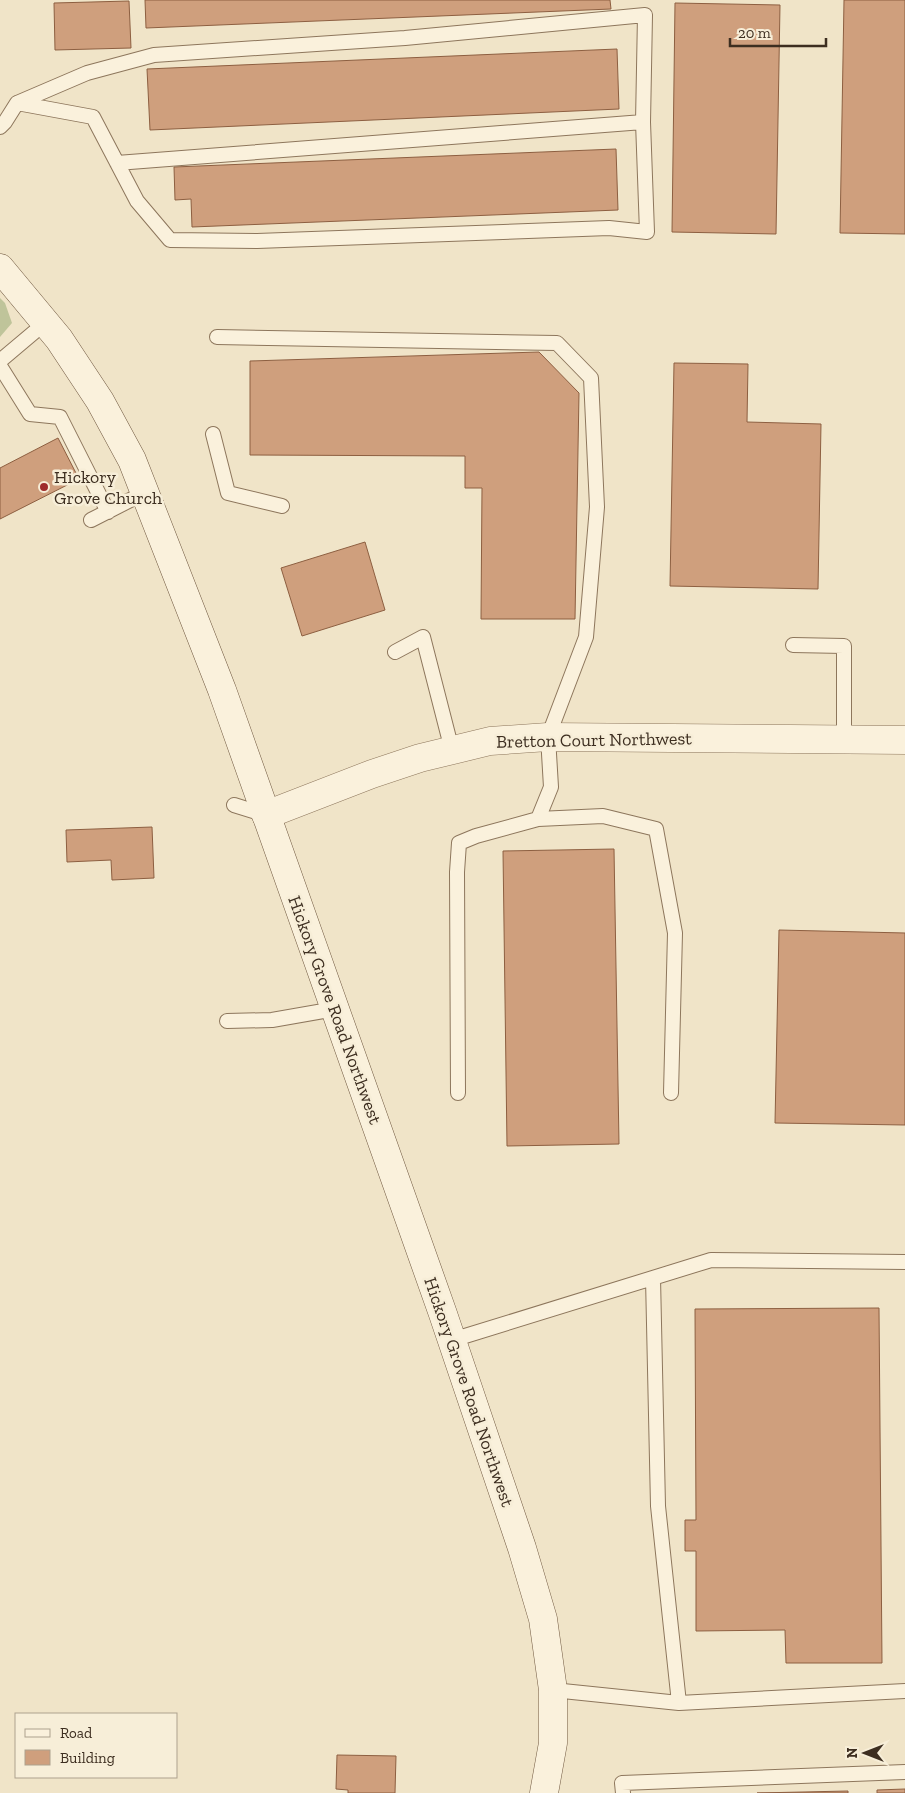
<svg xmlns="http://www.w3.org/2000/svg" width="905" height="1793" font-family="'Zilla Slab',serif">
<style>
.cemetery{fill:#bfc49a}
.building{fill:#cf9f7d;stroke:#8d5f41}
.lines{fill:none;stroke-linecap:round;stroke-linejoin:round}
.lane-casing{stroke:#8d765c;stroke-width:16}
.street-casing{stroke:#8d765c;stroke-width:29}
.secondary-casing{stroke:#6f573f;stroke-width:29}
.lane{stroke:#faf1dc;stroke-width:14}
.street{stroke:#faf1dc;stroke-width:28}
.secondary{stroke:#faf1dc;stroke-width:28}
.poi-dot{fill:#9e2a2b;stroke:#f7eed8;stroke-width:2}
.labels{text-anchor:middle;stroke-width:5;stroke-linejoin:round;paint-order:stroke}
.poi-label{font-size:18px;fill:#3d2e20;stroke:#f7eed8;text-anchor:start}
.street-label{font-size:18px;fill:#3d2e20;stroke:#f7eed8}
</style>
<rect width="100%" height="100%" fill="#f0e4c8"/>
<path class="cemetery" d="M0 298 5 303 12 323 0 337Z"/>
<path class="building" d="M145 0H610L611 9 146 28Z
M844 0H905V234L840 233Z
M129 1 131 48 55 50 54 3Z
M675 3 780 5 776 234 672 232Z
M617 49 619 109 150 130 147 69Z
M616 149 618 210 192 227 191 199 175 200 174 167Z
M539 352 579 393 575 619H481L482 488H465V456L250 455V361Z
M674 363 748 364 747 422 821 424 818 589 670 586Z
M58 438 79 479 0 519V468Z
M365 542 385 610 302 636 281 568Z
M152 827 154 878 112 880 111 860 67 862 66 830Z
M614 849 619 1144 507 1146 503 851Z
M779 930 905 933V1125L775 1123Z
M879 1308 882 1663H786L785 1630 696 1631V1551H685V1520H696L695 1309Z
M337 1755 396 1756 395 1793H348V1790L336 1789Z
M905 1789V1793H877V1790Z
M848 1791V1793H757Z"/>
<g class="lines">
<g class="lane-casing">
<path id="lane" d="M0 127 5 122 17 103 87 73 154 55 405 38 645 15 643 122 647 232 609 228 257 241 170 240 137 201 93 117 17 103
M117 163 643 122
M217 337 557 343 591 378 597 507 586 637 548 737 551 787 538 819 476 836 459 843 457 872 458 1093
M0 361 45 323
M0 366 30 414 60 417 108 512
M213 434 228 493 282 506
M91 520 144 493
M793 645 844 646V740
M395 652 423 637 452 750
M234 805 266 815
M538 819 603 816 656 829 675 933 671 1093
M227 1021 272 1020 335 1009
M653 1278 658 1506 679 1703
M452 1340 711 1260 905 1262
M553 1690 679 1703 905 1691
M623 1793 622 1783 905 1772"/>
</g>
<g class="street-casing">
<path id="street" d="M266 815 372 774 420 758 490 741 548 737 905 740"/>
</g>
<g class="secondary-casing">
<path id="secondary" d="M0 268 59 339 100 401 132 460 222 690 443 1314 522 1548 543 1619 553 1690V1743L544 1793"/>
</g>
<use href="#lane" class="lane"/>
<use href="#street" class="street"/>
<use href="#secondary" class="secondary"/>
</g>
<circle class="poi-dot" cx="44" cy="487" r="5"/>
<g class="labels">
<g class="poi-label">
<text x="54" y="483">Hickory<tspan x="54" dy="21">Grove Church</tspan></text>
</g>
<g class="street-label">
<text transform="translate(594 740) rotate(-1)" y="6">Bretton Court Northwest</text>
<text transform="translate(335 1010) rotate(70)" y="6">Hickory Grove Road Northwest</text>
<text transform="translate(469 1392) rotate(71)" y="6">Hickory Grove Road Northwest</text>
</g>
</g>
<rect x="15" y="1713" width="162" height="65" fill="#f7eed8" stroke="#ada18e"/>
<rect x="25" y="1729" width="25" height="8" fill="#faf1dc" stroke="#ada18e"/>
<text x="60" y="1738" font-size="15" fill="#3d2e20">Road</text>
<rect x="25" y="1750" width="25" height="15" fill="#cf9f7d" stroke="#ada18e"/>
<text x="60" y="1763" font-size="15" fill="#3d2e20">Building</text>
<g transform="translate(865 1753) rotate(270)" stroke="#f7eed8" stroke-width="4" paint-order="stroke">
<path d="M0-4L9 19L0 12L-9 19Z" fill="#3d2e20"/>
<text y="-8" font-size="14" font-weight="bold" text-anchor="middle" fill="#3d2e20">N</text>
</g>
<path d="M730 38v8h96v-8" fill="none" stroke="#3d2e20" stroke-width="2.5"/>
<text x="738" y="38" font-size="15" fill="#3d2e20" stroke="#f7eed8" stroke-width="4" paint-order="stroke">20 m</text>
</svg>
